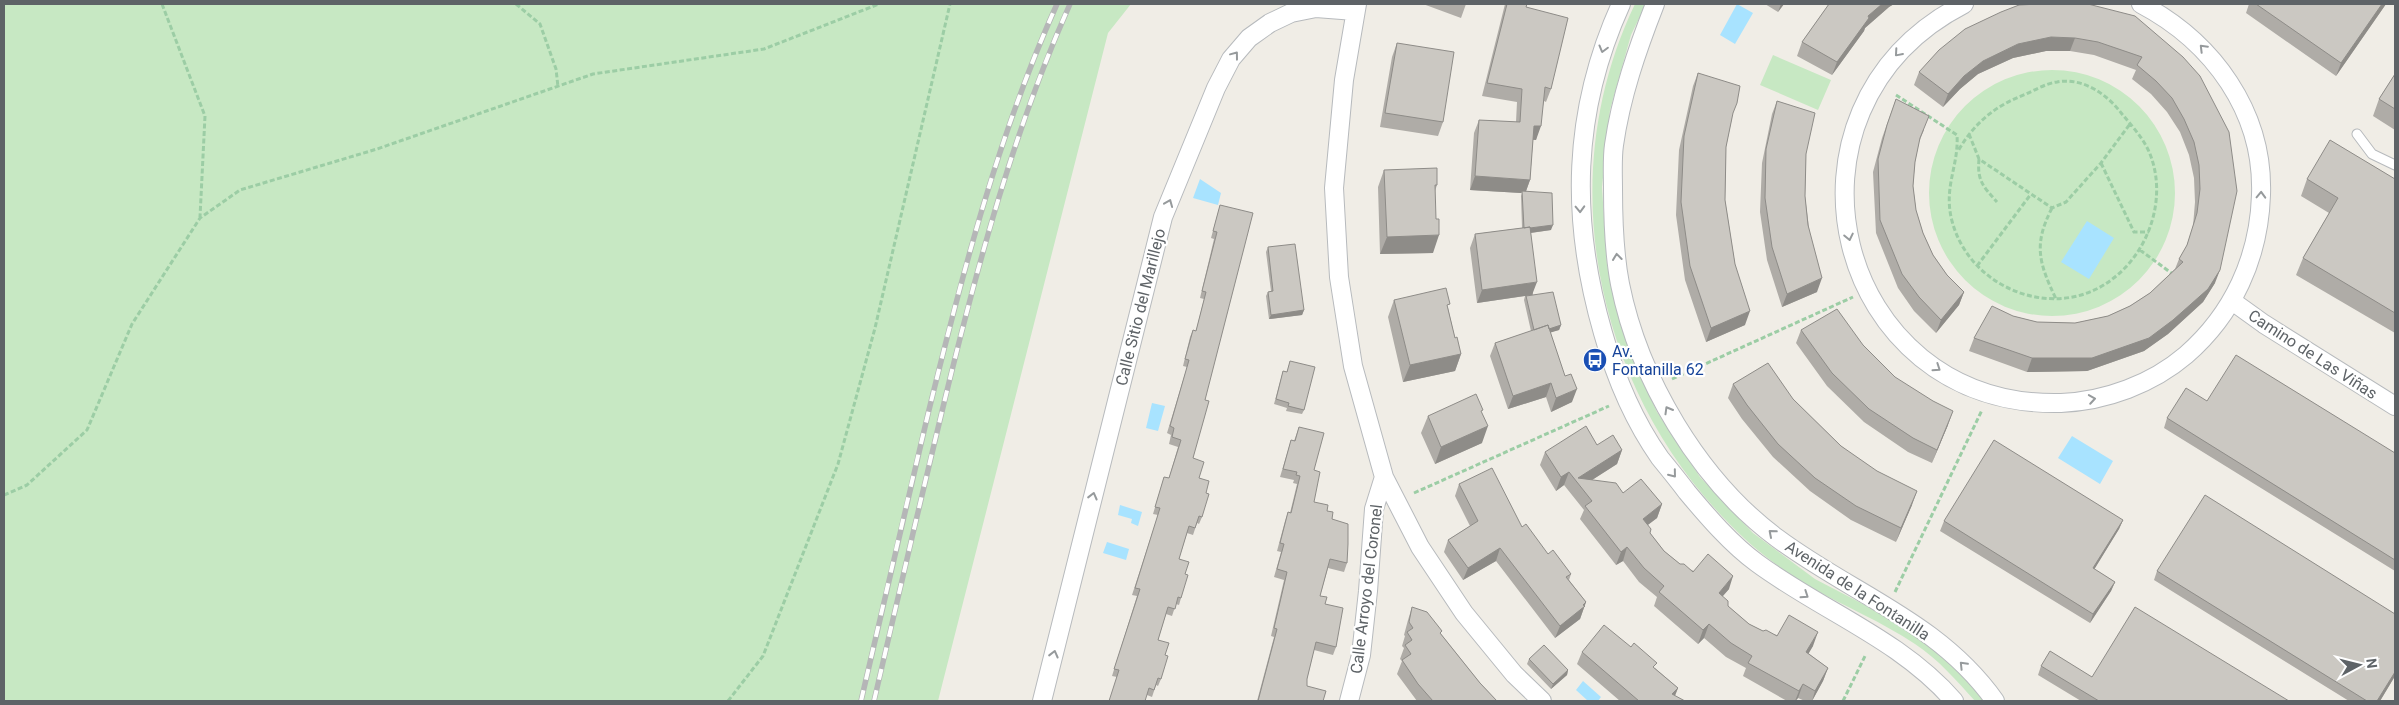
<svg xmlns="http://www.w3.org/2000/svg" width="2399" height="705" font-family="Roboto,sans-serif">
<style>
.green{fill:#c7e8c3}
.water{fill:#a8e3ff}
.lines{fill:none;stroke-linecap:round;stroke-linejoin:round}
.lane-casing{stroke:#b7babd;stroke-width:11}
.street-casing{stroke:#b7babd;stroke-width:20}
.path{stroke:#9ccda5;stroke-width:3;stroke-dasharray:5 2.5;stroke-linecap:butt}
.lane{stroke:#fff;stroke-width:9}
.street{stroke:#fff;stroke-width:18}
.rail-casing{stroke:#b5b6b7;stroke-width:5.5}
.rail{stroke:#fff;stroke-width:4;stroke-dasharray:11;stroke-linecap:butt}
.wall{fill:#afaca7}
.shaded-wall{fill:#8e8c88}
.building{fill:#cbc8c2;stroke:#8e8c88}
.oneway{stroke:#969a9c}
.labels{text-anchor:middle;stroke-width:4.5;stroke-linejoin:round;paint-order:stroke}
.street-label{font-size:16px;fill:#5e6367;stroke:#fff}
.transit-label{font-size:16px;fill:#164399;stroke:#fff;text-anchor:start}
</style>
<rect width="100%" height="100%" fill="#f0ede6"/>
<path class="green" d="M4 4H1131L1108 33 938 701H4Z
M1635 4H1646L1631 35 1610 110 1602 187 1607 265 1626 340 1657 412 1700 477 1753 533 1815 579 1884 615 1923 637 1957 666 1988 701H1975C1957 681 1938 659 1915 644 1882 622 1846 607 1812 588 1794 579 1760 553 1745 539 1599 404 1548 185 1635 4Z
M1773 55 1831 80 1818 110 1760 85Z
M1929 193a123 123 0 1 1 246 0a123 123 0 1 1-246 0Z"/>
<path class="water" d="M1737 4 1753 13 1735 44 1720 35Z
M1200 179 1221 193 1218 205 1193 198Z
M2087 221 2114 238 2089 279 2061 262Z
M1152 403 1165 406 1158 431 1146 428Z
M2072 436 2113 461 2100 484 2058 458Z
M1120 505 1142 512 1138 526 1131 523 1132 519 1118 515Z
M1107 542 1129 549 1126 560 1103 553Z
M1583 681 1601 697 1598 701H1588L1576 690Z"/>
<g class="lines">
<g class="lane-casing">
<path id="lane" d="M2357 134 2372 154 2395 165"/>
</g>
<g class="street-casing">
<path id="street" d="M1357 4 1344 80 1334 188 1339 277 1353 366 1384 477 1420 547 1464 613 1514 674 1542 701
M1621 4C1572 112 1570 219 1603 333 1615 376 1634 421 1660 458 1669 469 1678 480 1687 492 1707 516 1731 544 1757 563 1822 611 1900 639 1954 701
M1655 4C1637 50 1621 96 1614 145 1612 159 1613 175 1613 189 1613 220 1614 253 1620 284 1639 379 1699 480 1777 538 1852 594 1939 622 1995 701
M1964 4C1760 109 1834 409 2061 403 2106 401 2152 384 2186 355 2233 314 2259 258 2261 195 2264 112 2213 42 2141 4
M2232 301 2264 324 2395 406
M1042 701 1163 217 1216 88 1231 59 1249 38 1270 23 1291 13 1316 8 1355 11
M1349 701 1361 655 1368 591 1374 509 1384 477"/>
</g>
<path class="path" d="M162 4 205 116 200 217
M516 4 540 24 556 69 558 87
M1896 95 1957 135C1959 166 1943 187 1952 221 1970 290 2058 324 2115 277 2150 249 2167 197 2150 154 2144 139 2132 126 2122 114 2108 95 2083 77 2057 82 2047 83 2035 90 2026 94 1995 106 1975 122 1958 151
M1969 134 1979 159 2052 208 2066 202 2101 163 2130 124
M1979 159C1977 181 1983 186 1997 202
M2101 163 2134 232H2149
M2052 208C2033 245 2039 263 2056 299
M2140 250 2174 275
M1977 266 2031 194
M1672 379 1853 297
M1414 493 1609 406
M4 495 27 485 87 430 132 324 200 218 240 190 377 149 593 74 764 49 879 4
M1895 592 1982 410
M728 701 763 656 838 464 875 328 950 4
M1843 701 1866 654"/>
<use href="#lane" class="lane"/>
<use href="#street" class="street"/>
<g class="rail-casing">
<path id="rail" d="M861 701C883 606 905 510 928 414 962 275 998 135 1057 4
M874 701C897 602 920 502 944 403 977 267 1013 132 1070 4"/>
</g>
<use href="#rail" class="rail"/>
</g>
<path class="wall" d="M1423 4H1466L1461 18Z
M1505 4H1527L1526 7 1551 89 1546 102 1544 101 1536 140H1533L1530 180 1526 191 1551 230 1531 233 1533 295 1561 325 1559 330 1550 332 1572 402 1551 412 1546 397 1508 409 1490 356 1495 343 1531 331 1524 300 1525 296 1477 303 1470 248 1475 234 1522 228 1521 196 1522 193 1470 190 1474 133 1479 120 1516 122 1517 102 1482 96Z
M1765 4H1784L1778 12Z
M1829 4H1894L1889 7 1865 28 1864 31 1832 75 1797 56 1802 42Z
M2249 4H2386L2336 76 2246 13Z
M2019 5 2200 76 2215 283 2203 302 2168 334 2144 351 2087 371 2027 372 1969 351 1974 338 2013 316 2037 322 2075 323 2108 316 2130 306 2150 293 2175 269 2179 259 2186 248 2193 226 2195 202 2194 178 2189 155 2180 132 2167 112 2151 94 2132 79 2136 70 2094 55 2070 51H2046L2013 58 1978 74 1960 89 1943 107 1914 85 1919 72Z
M1397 43 1443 122 1438 136 1380 127 1392 57Z
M1698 73 1732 118 1726 147 1725 200 1735 264 1745 325 1706 342 1685 280 1676 215 1679 150 1693 86Z
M2395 74V130L2373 116 2379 99Z
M1896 99 1924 130 1919 142 1915 162 1913 186 1916 210 1923 233 1933 255 1947 275 1964 292 1959 305 1936 333 1914 311 1898 288 1876 233 1873 172 1882 138Z
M1777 101 1806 154 1805 196 1817 292 1782 307 1767 260 1760 212 1762 163 1772 114Z
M1384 170 1437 185 1435 191 1433 253 1380 254 1378 187Z
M2307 179H2395V333L2296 275 2303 258 2329 213 2301 196Z
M1220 205 1205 400 1193 458 1199 478 1206 493 1202 517 1199 524 1197 523 1193 535 1187 533 1179 559 1185 574 1181 598 1179 605 1176 604 1172 616 1166 614 1158 640 1165 655 1161 679 1158 686 1156 685 1152 697 1147 695 1117 677 1112 676 1137 596 1132 595 1158 515 1153 514 1164 477 1169 478 1178 447 1169 444 1171 435 1167 433 1187 367 1183 366 1190 337 1193 330 1196 331 1204 299 1200 298 1214 239 1211 238Z
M1268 247 1304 310 1302 315 1269 319 1266 296 1268 292 1271 291 1266 252Z
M1394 300 1448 308 1455 338 1461 354 1455 371 1403 382 1388 317Z
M1801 330 1863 345 1895 377 1948 425 1932 463 1908 452 1864 422 1827 386 1796 343Z
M1290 361 1304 410 1302 414 1286 411 1287 408 1274 404 1283 371 1287 372Z
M1733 384 1793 399 1841 446 1912 505 1896 542 1851 520 1810 491 1773 457 1742 419 1728 398Z
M2207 401 2395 453V571L2164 428 2167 418Z
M1482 413V443L1435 464 1421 433 1428 416Z
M1299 427 1314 470V502L1327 511 1332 519 1347 563 1344 572 1328 568 1320 596 1325 604 1336 647 1333 655 1314 650 1307 679V686L1323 701H1257L1274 637 1271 636 1284 580 1274 577 1281 552 1277 551 1285 521 1288 512 1290 513 1297 484 1293 483 1294 480 1280 477 1291 440 1294 441Z
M1597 445 1622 450 1617 464 1592 480 1623 493 1662 504 1657 518 1648 525 1650 533 1664 551 1680 564 1729 589 1722 597 1728 606 1749 624 1763 631 1813 646 1808 653 1828 668 1823 681 1812 701H1805L1798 698 1796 701H1787L1743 676 1746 668 1726 657 1704 638 1698 644 1654 606 1657 597 1639 582 1623 561 1616 565 1580 519 1584 510 1564 485 1556 491 1540 465 1545 452Z
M1459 484 1522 527 1548 554 1571 574 1569 580 1586 602 1580 619 1555 638 1496 561 1463 580 1444 552 1448 540 1470 526 1455 496Z
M2123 520 2119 529 2094 569 2115 582 2111 591 2090 623 1940 531 1944 521Z
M2157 571 2395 614V676L2380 701H2349L2154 580Z
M1412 607 1441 634 1480 683 1497 701H1417L1397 674 1402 661 1400 659 1404 648 1402 646 1405 636 1404 635 1408 620Z
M1582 652 1655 668 1678 688 1675 696 1685 701H1620L1577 664Z
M1529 659 1568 670 1567 675 1551 689 1527 664Z
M2041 666 2092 677 2289 701H2081L2038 675Z"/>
<path class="shaded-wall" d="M1781 4H1784L1778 12Z
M1882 4H1894L1889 7 1865 28 1864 31 1832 75 1837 62 1868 16Z
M2382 4H2386L2336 76 2341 63Z
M2051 37 2075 38 2070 51H2046L2013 58 1978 74 1960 89 1943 107 1948 94 1964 76 1983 61 2018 44Z
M1534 126H1541L1536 140 1529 139Z
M1475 176 1530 180 1525 194 1522 191 1521 193 1470 190Z
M1553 225 1551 230 1522 234 1524 229Z
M1439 235 1433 253 1380 254 1387 237Z
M2220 270 2215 283 2203 302 2168 334 2144 351 2087 371 2027 372 2032 358Z
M1822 278 1817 292 1782 307 1787 294Z
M1537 282 1532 295 1477 303 1482 290Z
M1964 292 1959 305 1936 333 1941 320Z
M1304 310 1302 315 1269 319 1271 315Z
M1750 311 1745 325 1706 342 1711 328Z
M1561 325 1559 330 1533 338 1534 333Z
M1461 354 1455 371 1403 382 1410 365Z
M1551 383 1546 397 1508 409 1513 396Z
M1577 389 1572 402 1551 412 1556 398Z
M1953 411 1948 425 1932 463 1937 450Z
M1488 426 1482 443 1435 464 1441 447Z
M1622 450 1617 464 1581 487 1578 478Z
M1569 472 1564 485 1556 491 1561 477Z
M1917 491 1912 505 1896 542 1901 528Z
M1662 504 1657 518 1638 532 1643 519Z
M2123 520 2119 529 2089 578 2093 568Z
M1627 547 1623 561 1616 565 1621 552Z
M1500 548 1496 561 1463 580 1468 568Z
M1733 576 1729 589 1714 606 1719 593Z
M2115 582 2111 591 2090 623 2093 614Z
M1586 602 1580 619 1555 638 1560 626Z
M1709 624 1704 638 1698 644 1703 630Z
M1818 632 1813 646 1802 665 1806 652Z
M1828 668 1823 681 1812 701 1815 691Z
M1568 670 1567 675 1551 689 1553 684Z
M2395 672V676L2380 701H2377Z
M1803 684 1798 698 1795 701 1799 691Z
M1678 688 1673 700 1672 694Z"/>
<path class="building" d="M1507 4H1527L1526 7 1568 18 1551 89 1545 87 1541 126H1534L1530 180 1475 176 1479 120 1520 122 1522 89 1487 83Z
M1829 4H1882L1868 16 1869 18 1837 62 1802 42Z
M2039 4H2088L2135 16 2183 57 2200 76 2229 132 2237 191 2220 270 2208 289 2173 320 2149 338 2092 358H2032L1974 338 1992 306 2013 316 2037 322 2075 323 2108 316 2130 306 2150 293 2183 262 2179 259 2187 245 2197 213 2200 189 2199 165 2194 142 2184 119 2172 98 2156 81 2137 65 2142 57 2098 42 2075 38 2051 37 2018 44 1983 61 1964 76 1948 94 1919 72 1939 50 1965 29 2001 12 2019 5Z
M2256 4H2382L2341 63Z
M1397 43 1454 52 1443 122 1385 113Z
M1698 73 1740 86 1737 103 1733 113 1726 147 1725 200 1735 264 1750 311 1711 328 1690 266 1681 202 1684 136Z
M2395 74V109L2379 99Z
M1896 99 1929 116 1920 138 1915 162 1913 186 1916 210 1923 233 1933 255 1947 275 1964 292 1941 320 1919 297 1902 274 1880 220 1878 159 1887 125Z
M1777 101 1815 113 1806 154 1805 196 1808 225 1822 278 1787 294 1772 247 1765 198 1766 149Z
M2330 140 2395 179V313L2303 258 2338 198 2307 179Z
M1437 168V185H1435L1436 219H1439V235L1387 237 1384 170Z
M1522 191 1552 193 1553 225 1530 228V227L1524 228Z
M1220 205 1253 213 1205 400 1209 401 1193 458 1204 462 1199 478 1209 481 1206 493 1209 494 1202 517 1199 516 1195 528 1189 526 1179 559 1189 562 1185 574 1188 575 1181 598 1178 597 1175 609 1168 607 1158 640 1169 643 1165 655 1168 656 1161 679 1158 678 1154 690 1149 688 1145 701H1109L1119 670 1114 669 1140 589 1135 588 1160 508 1155 507 1164 477 1169 478 1181 440 1172 437 1174 428 1170 426 1189 360 1185 359 1193 330 1196 331 1206 292 1202 291 1217 232 1213 231Z
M1530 227 1537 282 1482 290 1475 234Z
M1295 244 1304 310 1271 315 1268 292 1273 291 1268 247Z
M1446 288 1450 304 1447 305 1455 338 1457 337 1461 354 1410 365 1394 300Z
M1553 292 1561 325 1549 329 1548 325 1534 330 1526 296Z
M1837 309 1863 345 1895 377 1933 401 1953 411 1937 450 1913 438 1869 409 1832 373 1801 330Z
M1548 325 1565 376 1571 374 1577 389 1556 398 1551 383 1513 396 1495 343Z
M2236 355 2395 453V560L2167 418 2186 388 2207 401Z
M1290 361 1315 367 1304 410 1288 406 1289 403 1276 399 1283 371 1287 372Z
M1768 363 1793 399 1841 446 1877 471 1917 491 1901 528 1856 506 1815 478 1778 444 1747 405 1733 384Z
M1476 394 1483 410 1481 411 1488 426 1441 447 1428 416Z
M1586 426 1597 445 1613 435 1622 450 1578 478 1616 483 1623 493 1641 479 1662 504 1643 519 1651 529 1650 533 1664 551 1680 564H1684L1693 572 1708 554 1733 576 1719 593 1728 601V606L1749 624 1763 631 1766 630 1777 636 1789 615 1818 632 1806 652 1828 668 1815 691 1803 684 1799 691 1748 663 1752 656 1731 643 1709 624 1703 630 1659 592 1664 586 1644 568 1627 547 1621 552 1585 506 1592 501 1569 472 1561 477 1545 452Z
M1299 427 1324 433 1314 470 1320 472 1314 502 1328 505 1327 511 1333 512 1332 519 1348 524V544L1347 563 1330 559 1320 596 1327 597 1325 604 1343 608 1336 647 1316 642 1307 679V686L1326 691 1323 701H1258L1277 629 1274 628 1287 572 1277 569 1284 544 1280 543 1288 512 1291 513 1300 476 1296 475 1297 472 1283 469 1291 440 1295 441Z
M1994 440 2123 520 2093 568 2115 582 2093 614 1944 521Z
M1492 468 1522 527 1526 524 1548 554 1553 550 1571 574 1566 577 1586 602 1583 605 1585 606 1560 626 1500 548 1468 568 1448 540 1478 521 1459 484Z
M2205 495 2395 614V672L2377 701H2367L2157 571Z
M1412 607 1427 612 1442 631 1440 633 1480 683 1497 701H1433L1418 684 1402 660 1411 654 1405 645 1412 640 1407 632 1413 628 1409 622Z
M2135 607 2289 701H2099L2041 666 2050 651 2092 677Z
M1604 625 1631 647 1634 643 1657 663 1653 667 1678 688 1672 694 1685 701H1639L1582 652Z
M1544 645 1568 670 1553 684 1529 659Z"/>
<defs><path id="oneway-chevron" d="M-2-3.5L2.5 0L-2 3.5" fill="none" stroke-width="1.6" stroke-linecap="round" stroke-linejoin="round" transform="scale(1.25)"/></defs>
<g class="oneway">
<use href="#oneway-chevron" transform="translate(2203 48) rotate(-135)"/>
<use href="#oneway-chevron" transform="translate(1603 49) rotate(105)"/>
<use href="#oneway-chevron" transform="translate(1898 53) rotate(131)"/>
<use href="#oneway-chevron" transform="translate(1235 55) rotate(-53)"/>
<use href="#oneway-chevron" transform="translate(2261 195) rotate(-88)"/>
<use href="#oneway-chevron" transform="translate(1169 203) rotate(-68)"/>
<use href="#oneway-chevron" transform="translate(1580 209) rotate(88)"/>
<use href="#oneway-chevron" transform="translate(1849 237) rotate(78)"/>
<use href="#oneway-chevron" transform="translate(1617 257) rotate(-97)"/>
<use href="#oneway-chevron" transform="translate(1937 368) rotate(34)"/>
<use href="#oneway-chevron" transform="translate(2092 399) rotate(-9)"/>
<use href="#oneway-chevron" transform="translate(1668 410) rotate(-120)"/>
<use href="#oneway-chevron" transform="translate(1673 474) rotate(51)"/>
<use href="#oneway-chevron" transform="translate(1093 496) rotate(-76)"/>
<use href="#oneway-chevron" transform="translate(1772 533) rotate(-139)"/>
<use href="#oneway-chevron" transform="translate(1805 595) rotate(34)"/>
<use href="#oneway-chevron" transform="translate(1054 654) rotate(-76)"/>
<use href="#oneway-chevron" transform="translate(1963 665) rotate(-134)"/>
</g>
<defs>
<g id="bus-disc" transform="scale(1.25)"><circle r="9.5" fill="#1a4fb4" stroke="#fff"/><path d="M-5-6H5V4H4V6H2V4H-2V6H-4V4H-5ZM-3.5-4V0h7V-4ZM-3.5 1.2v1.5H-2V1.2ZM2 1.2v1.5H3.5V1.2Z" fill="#fff"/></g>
</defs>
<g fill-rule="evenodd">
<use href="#bus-disc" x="1595" y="360"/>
</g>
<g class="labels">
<g class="street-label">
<text transform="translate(1140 307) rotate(-76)" y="6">Calle Sitio del Marillejo</text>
<text transform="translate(2313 354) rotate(33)" y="6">Camino de Las Viñas</text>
<text transform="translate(1366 589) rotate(-83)" y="6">Calle Arroyo del Coronel</text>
<text transform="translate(1858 590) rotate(33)" y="6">Avenida de la Fontanilla</text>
</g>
<g class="transit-label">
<text x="1612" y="357">Av.<tspan x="1612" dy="18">Fontanilla 62</tspan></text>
</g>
</g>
<rect width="2399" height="705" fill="none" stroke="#5e6367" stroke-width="10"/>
<g transform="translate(2359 665) rotate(83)" stroke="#ffffff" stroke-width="4" paint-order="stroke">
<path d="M0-4L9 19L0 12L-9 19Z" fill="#5e6367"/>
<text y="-8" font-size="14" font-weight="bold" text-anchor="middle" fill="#5e6367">N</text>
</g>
</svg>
